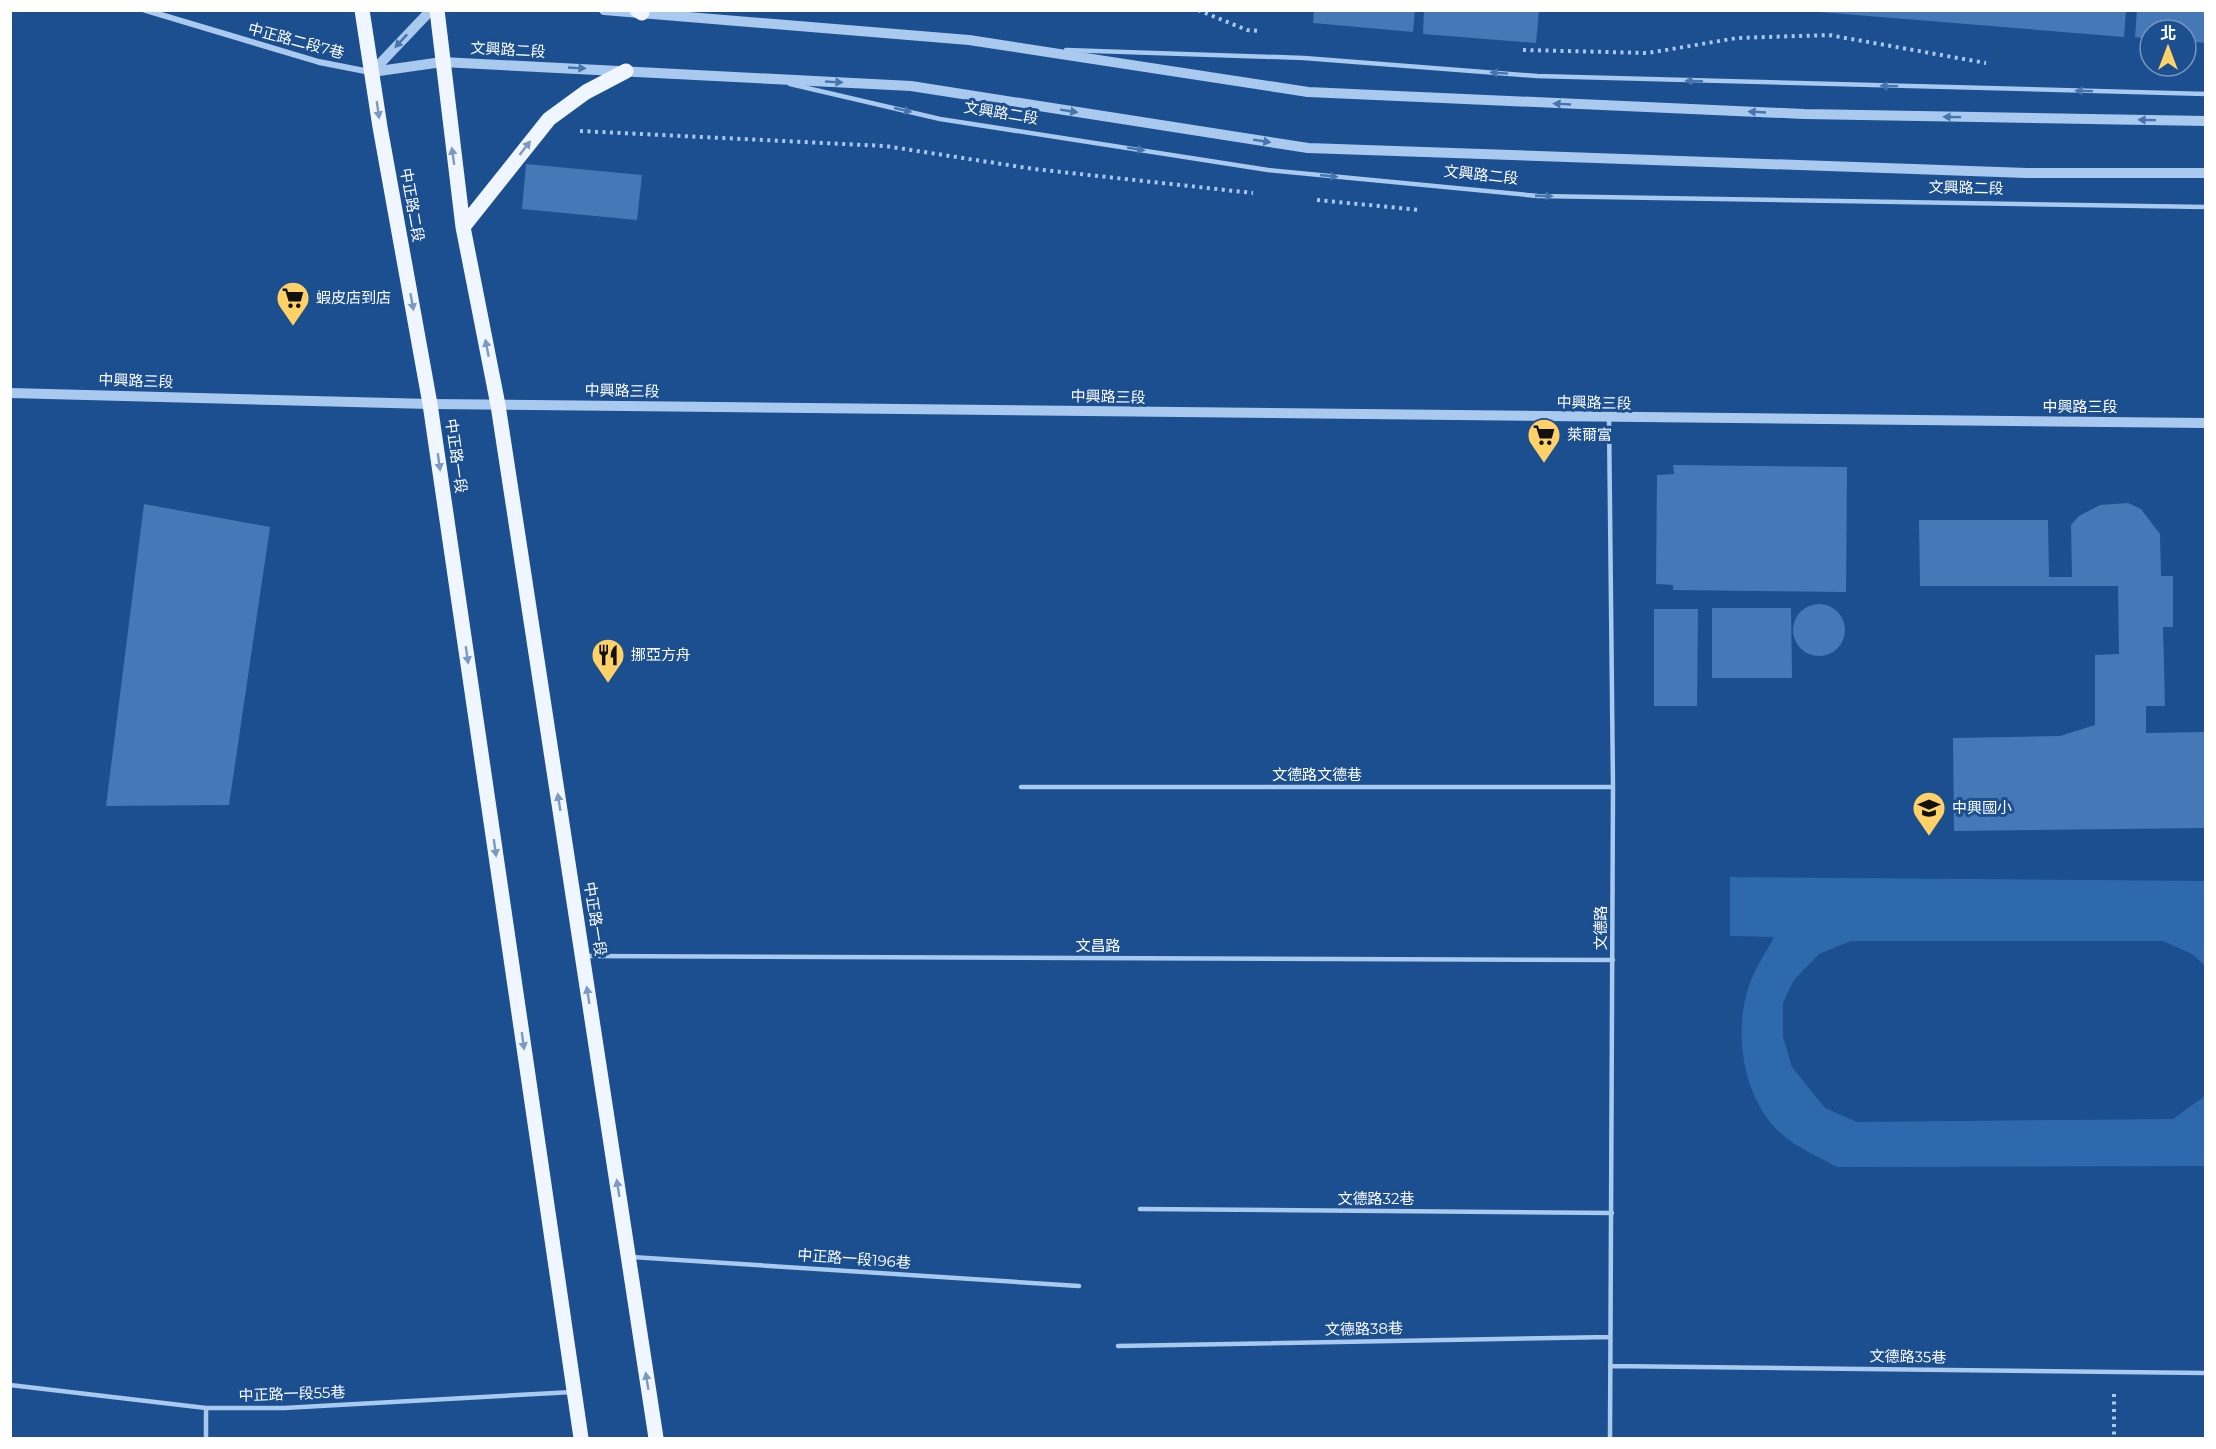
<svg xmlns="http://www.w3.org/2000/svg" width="2216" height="1449" font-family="Montserrat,'Noto Sans TC',sans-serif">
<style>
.green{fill:#2e69ad}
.building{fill:#4478b7}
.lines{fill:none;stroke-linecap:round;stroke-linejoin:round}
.path{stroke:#a9c9ee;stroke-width:4;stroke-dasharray:3 4.5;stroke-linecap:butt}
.service{stroke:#a9c9ee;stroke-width:4.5}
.minor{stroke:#a9c9ee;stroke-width:6}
.tertiary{stroke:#a9c9ee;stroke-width:10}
.primary{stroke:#f0f6ff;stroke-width:15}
.oneway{fill:#4674ac}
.oneway2{fill:#7b9ac1}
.labels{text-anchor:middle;stroke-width:6;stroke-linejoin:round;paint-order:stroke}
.street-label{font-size:15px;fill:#fff;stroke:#1b4f8f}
.poi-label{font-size:15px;fill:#fff;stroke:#1b4f8f;text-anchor:start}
</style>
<rect width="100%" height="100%" fill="#1b4f8f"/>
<path class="green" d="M1730 877 2205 881V966L2192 954 2163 941H1851L1819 954 1794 980 1783 1003V1037L1792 1067 1825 1108 1857 1122 2173 1119 2205 1096V1166L1837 1167C1821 1158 1804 1151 1789 1140 1744 1108 1732 1035 1749 986 1754 969 1766 953 1774 937L1730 936Z"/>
<path class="building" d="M1314 10H1415L1413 32 1313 23Z
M1424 10H1539L1536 43 1423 34Z
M1795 10H2126L2124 37Z
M2137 10H2206V43L2186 41V30H2150V39L2135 37Z
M526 164 642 175 637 220 522 209Z
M1673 465 1847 467 1846 592 1673 590V585L1656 584 1657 475 1674 474Z
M2128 503 2141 509 2160 534 2161 576H2173V627H2163L2165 706H2146V733L2206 732V828L1954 831 1953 738 2060 736 2095 725V655L2119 654 2118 586H1920L1919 520H2048L2049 577H2072L2071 525 2079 516 2100 505Z
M144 504 270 527 229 805 106 806Z
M1793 630a26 26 0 1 1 52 0a26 26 0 1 1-52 0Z
M1712 608H1791L1792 678H1712Z
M1654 609H1698L1697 706H1654Z"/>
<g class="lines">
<path class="path" d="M1198 10 1247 30 1259 31
M1523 50 1648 53 1737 38 1829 35 1986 63
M580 131 885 146 1034 169 1253 193
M1317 200 1420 210
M2114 1394V1438"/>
<path class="service" d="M1066 50 1304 58 1537 76 2206 94
M790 84 940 119 1268 170 1538 196 2206 207
M1609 418 1613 787 1610 1438
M1021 787H1613
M585 956 1613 960
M1140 1209 1612 1213
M632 1257 1079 1286
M1118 1346 1610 1337
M1610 1366 2206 1373
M10 1385 206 1408H284L573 1392
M206 1408V1438"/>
<path class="minor" d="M145 10 319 62 370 72"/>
<path class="tertiary" d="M604 10 969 40 1308 92 1804 114 2206 121
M372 72 442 62 911 86 1308 148 2027 173H2206
M372 72 431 10
M10 393 430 404 2206 423"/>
<path class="primary" d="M362 10 380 127 430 404 581 1438
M437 10 463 227 498 405 656 1438
M637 10 642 13
M463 227 549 119 586 92 626 71"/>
</g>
<defs><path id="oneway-solid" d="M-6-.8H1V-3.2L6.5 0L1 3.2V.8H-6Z" transform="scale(1.5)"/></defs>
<g class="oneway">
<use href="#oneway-solid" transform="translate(401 41) rotate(133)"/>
<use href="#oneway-solid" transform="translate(577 68) rotate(3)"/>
<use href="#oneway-solid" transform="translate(1499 73) rotate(-176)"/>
<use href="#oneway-solid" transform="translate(1694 81) rotate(-178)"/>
<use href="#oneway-solid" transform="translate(834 82) rotate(3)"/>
<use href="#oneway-solid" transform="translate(1889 86) rotate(-179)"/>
<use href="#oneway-solid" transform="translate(2084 91) rotate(-179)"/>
<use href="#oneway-solid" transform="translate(1562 104) rotate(-177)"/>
<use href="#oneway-solid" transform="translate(903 110) rotate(13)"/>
<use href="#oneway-solid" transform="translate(1069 111) rotate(9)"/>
<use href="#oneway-solid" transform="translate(1757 112) rotate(-177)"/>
<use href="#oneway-solid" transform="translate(1952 117) rotate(-179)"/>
<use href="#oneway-solid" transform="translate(2147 120) rotate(-179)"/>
<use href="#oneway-solid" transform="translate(1262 141) rotate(9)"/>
<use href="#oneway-solid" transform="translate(1136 149) rotate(9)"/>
<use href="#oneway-solid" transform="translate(1329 176) rotate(6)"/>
<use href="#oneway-solid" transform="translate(1544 196) rotate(2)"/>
</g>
<g class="oneway2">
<use href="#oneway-solid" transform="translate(378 110) rotate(82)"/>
<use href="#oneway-solid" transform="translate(525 148) rotate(-52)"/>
<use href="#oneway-solid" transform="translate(453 156) rotate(-98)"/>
<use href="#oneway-solid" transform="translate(412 302) rotate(80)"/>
<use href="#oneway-solid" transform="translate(487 348) rotate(-101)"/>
<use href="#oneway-solid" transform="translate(439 462) rotate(82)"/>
<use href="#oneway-solid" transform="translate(467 655) rotate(82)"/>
<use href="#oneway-solid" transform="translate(559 802) rotate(-99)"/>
<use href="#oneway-solid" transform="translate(495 848) rotate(82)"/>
<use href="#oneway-solid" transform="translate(588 995) rotate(-99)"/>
<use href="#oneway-solid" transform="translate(523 1041) rotate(82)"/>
<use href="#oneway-solid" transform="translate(618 1188) rotate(-99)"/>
<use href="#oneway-solid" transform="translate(647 1381) rotate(-99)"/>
</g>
<defs>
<g id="supermarket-pin" transform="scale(1.725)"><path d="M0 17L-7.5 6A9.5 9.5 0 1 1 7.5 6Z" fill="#ffd166" stroke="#1b4f8f"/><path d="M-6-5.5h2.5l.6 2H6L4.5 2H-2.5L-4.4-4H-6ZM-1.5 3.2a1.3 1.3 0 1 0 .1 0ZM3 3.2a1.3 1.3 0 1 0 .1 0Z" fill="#111"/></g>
<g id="restaurant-pin" transform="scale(1.725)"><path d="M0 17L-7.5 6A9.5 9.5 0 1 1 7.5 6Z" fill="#ffd166" stroke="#1b4f8f"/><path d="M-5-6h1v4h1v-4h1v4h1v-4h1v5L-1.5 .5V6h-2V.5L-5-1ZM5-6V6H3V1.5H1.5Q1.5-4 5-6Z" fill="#111"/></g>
<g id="school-pin" transform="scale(1.725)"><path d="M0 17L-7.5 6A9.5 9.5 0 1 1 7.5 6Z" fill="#ffd166" stroke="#1b4f8f"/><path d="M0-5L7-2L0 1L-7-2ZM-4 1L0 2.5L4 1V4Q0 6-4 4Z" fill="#111"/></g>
</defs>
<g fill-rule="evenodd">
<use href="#supermarket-pin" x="293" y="298"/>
<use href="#supermarket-pin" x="1544" y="435"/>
<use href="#restaurant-pin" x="608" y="655"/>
<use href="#school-pin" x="1929" y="808"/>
</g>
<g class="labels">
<g class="street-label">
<text transform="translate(296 41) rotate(15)" y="5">中正路二段7巷</text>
<text transform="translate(508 50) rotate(3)" y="5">文興路二段</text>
<text transform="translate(1001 113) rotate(9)" y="5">文興路二段</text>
<text transform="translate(1481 175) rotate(6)" y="5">文興路二段</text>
<text transform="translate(1966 188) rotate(1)" y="5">文興路二段</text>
<text transform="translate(412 205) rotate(80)" y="5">中正路二段</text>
<text transform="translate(136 381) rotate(2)" y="5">中興路三段</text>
<text transform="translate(622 391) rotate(1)" y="5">中興路三段</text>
<text transform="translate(1108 397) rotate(1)" y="5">中興路三段</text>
<text transform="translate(1594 403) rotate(1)" y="5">中興路三段</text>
<text x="2080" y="412">中興路三段</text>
<text transform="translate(456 456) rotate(82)" y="5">中正路一段</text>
<text x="1317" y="780">文德路文德巷</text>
<text transform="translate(595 919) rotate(81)" y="5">中正路一段</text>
<text transform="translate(1601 928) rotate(-90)" y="5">文德路</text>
<text x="1098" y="951">文昌路</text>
<text x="1376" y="1204">文德路32巷</text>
<text transform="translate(854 1259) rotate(4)" y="5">中正路一段196巷</text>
<text transform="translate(1364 1329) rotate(-1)" y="5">文德路38巷</text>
<text transform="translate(1908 1357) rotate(1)" y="5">文德路35巷</text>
<text transform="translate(292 1394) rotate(-2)" y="5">中正路一段55巷</text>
</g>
<g class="poi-label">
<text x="316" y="303">蝦皮店到店</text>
<text x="1567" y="440">萊爾富</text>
<text x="631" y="660">挪亞方舟</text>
<text x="1952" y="813">中興國小</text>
</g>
</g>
<rect width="2216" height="1449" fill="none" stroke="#ffffff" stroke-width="24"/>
<g transform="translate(2168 48)"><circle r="28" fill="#1b4f8f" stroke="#7695bc" stroke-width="1.5"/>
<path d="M0-4.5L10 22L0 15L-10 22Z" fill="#ffd166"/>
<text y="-9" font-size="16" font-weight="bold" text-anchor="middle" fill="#ffffff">北</text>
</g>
</svg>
